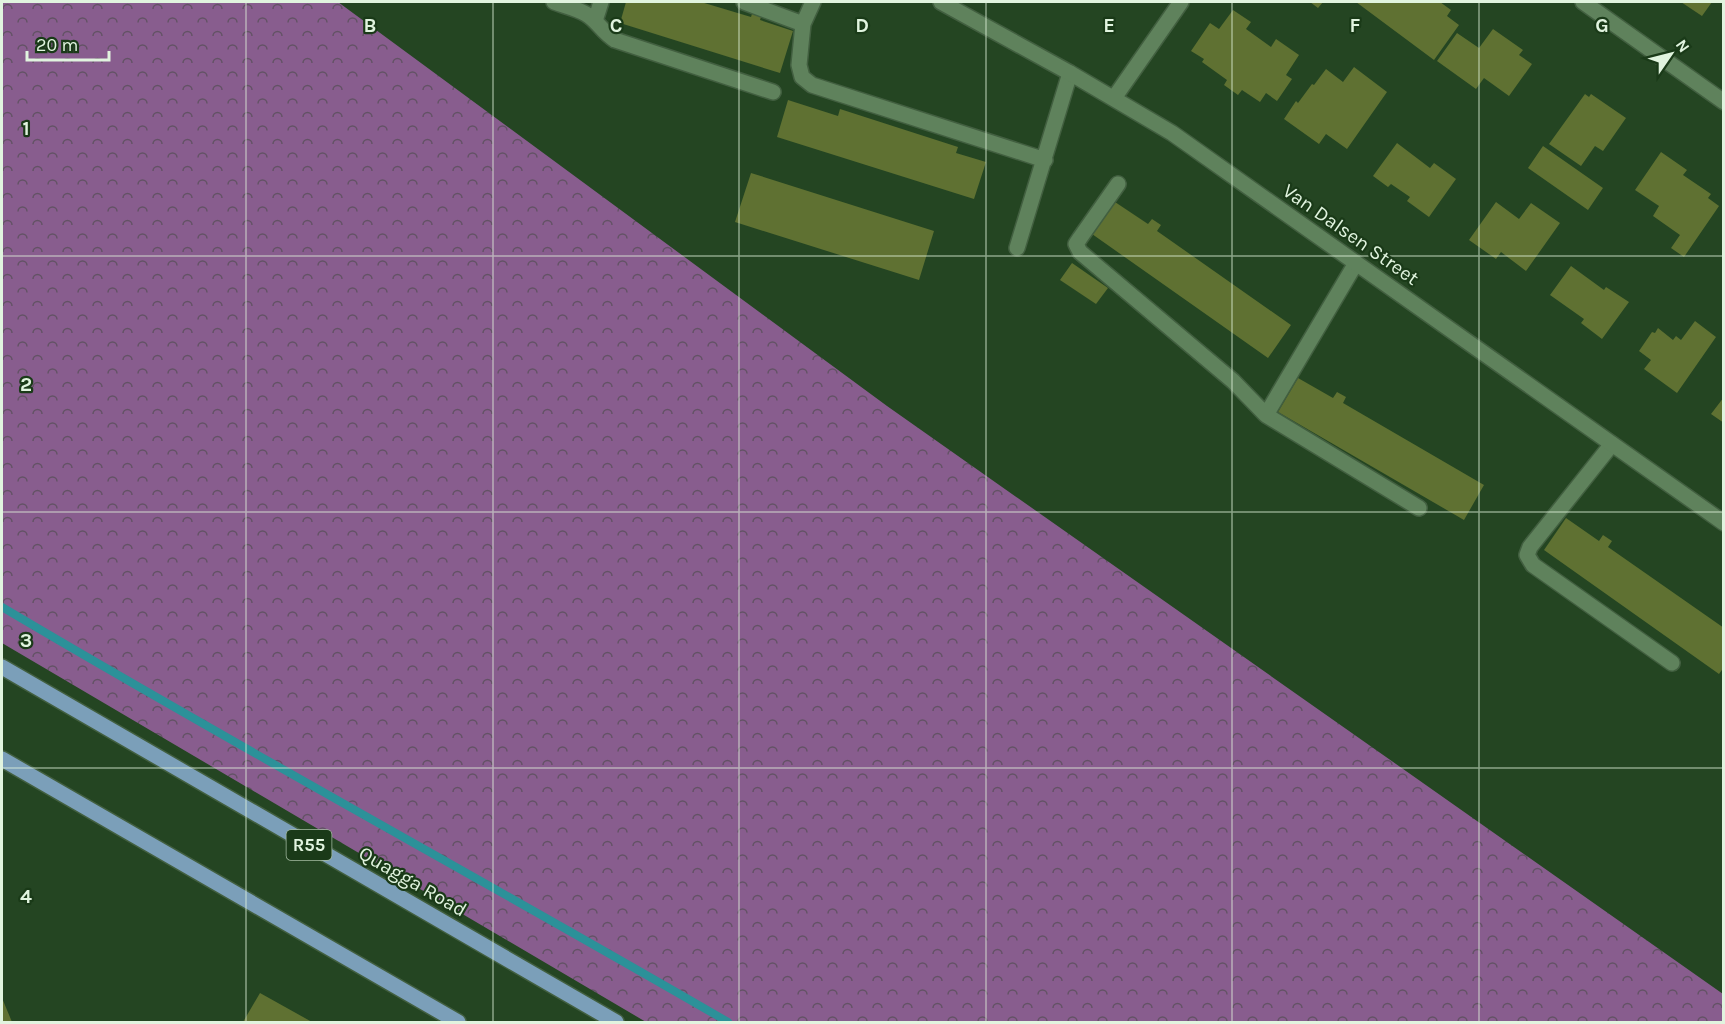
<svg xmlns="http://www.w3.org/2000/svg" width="1725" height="1024" font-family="Karla,sans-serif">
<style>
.forest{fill:url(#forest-crowns)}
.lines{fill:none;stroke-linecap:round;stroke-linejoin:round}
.stream{stroke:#2c9199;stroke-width:8}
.building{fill:#5f7132}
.service-casing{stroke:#425f40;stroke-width:18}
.minor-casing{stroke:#425f40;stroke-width:18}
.primary-casing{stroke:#425f40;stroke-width:18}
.service{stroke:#5f825c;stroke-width:15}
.minor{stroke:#5f825c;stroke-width:15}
.primary{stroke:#7b9fb9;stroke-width:15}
.grid{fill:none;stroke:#e1f4df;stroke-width:1.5;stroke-opacity:0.55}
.labels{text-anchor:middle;stroke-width:4.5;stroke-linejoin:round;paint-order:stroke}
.shield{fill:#1a3a18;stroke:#a5bca3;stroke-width:1.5}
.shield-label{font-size:18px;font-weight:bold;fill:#e1f4df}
.street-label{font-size:20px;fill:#e1f4df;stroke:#1a3a18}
.grid-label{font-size:20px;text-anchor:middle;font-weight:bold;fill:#e1f4df;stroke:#1a3a18;stroke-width:4.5;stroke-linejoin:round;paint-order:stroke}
</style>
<defs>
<pattern id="forest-crowns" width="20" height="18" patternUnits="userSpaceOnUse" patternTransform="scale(1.5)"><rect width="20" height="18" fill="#885d8e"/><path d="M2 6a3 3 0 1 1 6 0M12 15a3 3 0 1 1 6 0" fill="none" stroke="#635265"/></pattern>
</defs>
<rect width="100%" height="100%" fill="#244522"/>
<path class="forest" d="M2 2H338L887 406 1723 994V1022H646L2 643Z"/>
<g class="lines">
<path class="stream" d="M2 607C241 749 487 882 728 1022"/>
</g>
<path class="building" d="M626 2H701L751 17 753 11 762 14 760 20 793 31 780 73 620 23Z
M1310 2H1323L1318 8Z
M1356 2H1440L1451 10 1447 16 1459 25 1434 60Z
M1681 2H1712L1702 16Z
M1233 10 1251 22 1246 29 1271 47 1276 39 1299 55 1286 75 1292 79 1277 101 1266 93 1260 102 1242 90 1238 95 1224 85 1227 80 1202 62 1204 59 1191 51 1210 23 1219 29Z
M1493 29 1523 50 1519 55 1532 64 1509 96 1484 78 1476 89 1437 61 1457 33 1479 48Z
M1354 67 1387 92 1347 149 1326 134 1319 144 1284 119 1296 101 1298 103 1312 84 1314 85 1326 69 1343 82Z
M1585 94 1589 97 1591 94 1626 118 1603 151 1595 146 1581 166 1549 144Z
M788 100 838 116 840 109 958 147 956 153 986 162 974 199 777 137Z
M1397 143 1430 168 1434 163 1456 179 1429 217 1407 201 1410 197 1391 184 1388 187 1373 176Z
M1543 146 1603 188 1588 210 1528 168Z
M1661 152 1687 170 1683 175 1711 194 1708 198 1719 206 1684 257 1671 248 1680 235 1653 216 1659 206 1635 190Z
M751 173 934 231 919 280 735 222Z
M1115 202 1148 224 1152 219 1161 225 1157 231 1291 325 1268 358 1092 234Z
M1496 202 1519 219 1531 203 1560 223 1526 271 1501 252 1496 259 1469 240Z
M1072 263 1108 288 1096 304 1060 280Z
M1571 266 1604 290 1606 287 1629 302 1602 339 1581 323 1584 319 1550 295Z
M1695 321 1716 337 1677 393 1644 369 1651 360 1639 351 1652 332 1655 333 1658 328 1673 340 1676 336 1681 340Z
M1298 378 1333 398 1337 392 1346 397 1343 403 1484 485 1464 520 1278 412Z
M1724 397V423L1711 414Z
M1566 518 1599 541 1603 535 1612 541 1608 547 1724 628V667L1719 674 1544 550Z
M260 993 312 1022H243Z
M2 998 12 1022H2Z"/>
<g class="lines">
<g class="service-casing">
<path id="service" d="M554 2C564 6 576 8 586 14 598 21 602 32 615 40L773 92
M744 2 803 24
M813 2 803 24 799 65 802 77 812 85 1045 160
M595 21 601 2
M1118 184 1080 238 1076 244 1080 252 1233 381 1266 415
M1017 248 1070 73
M1356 263 1266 415 1419 508
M1612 444 1530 547 1527 555 1533 565 1672 663"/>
</g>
<g class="minor-casing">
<path id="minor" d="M941 2 1070 73 1172 133 1724 523
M1583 2 1724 102
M1114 98 1181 2"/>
</g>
<g class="primary-casing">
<path id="primary" d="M2 667 616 1022
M2 759 458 1022"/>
</g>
<use href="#service" class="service"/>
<use href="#minor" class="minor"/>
<use href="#primary" class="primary"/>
</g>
<path class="grid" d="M246 2V1022M493 2V1022M739 2V1022M986 2V1022M1232 2V1022M1479 2V1022M2 256H1724M2 512H1724M2 768H1724"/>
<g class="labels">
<rect class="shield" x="286.5" y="830" width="45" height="30" rx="4.5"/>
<g class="shield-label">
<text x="309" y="851">R55</text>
</g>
<g class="street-label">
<text transform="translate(1351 234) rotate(35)" y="7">Van Dalsen Street</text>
<text transform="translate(413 881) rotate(30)" y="7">Quagga Road</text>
</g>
</g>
<g class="grid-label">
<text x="370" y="32">B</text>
<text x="616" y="32">C</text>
<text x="862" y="32">D</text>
<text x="1109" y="32">E</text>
<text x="1355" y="32">F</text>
<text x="1602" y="32">G</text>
<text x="26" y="135">1</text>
<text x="26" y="391">2</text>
<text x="26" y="647">3</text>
<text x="26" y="903">4</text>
</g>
<rect width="1725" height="1024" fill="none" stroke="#e1f4df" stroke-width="6"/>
<g transform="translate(1671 54) rotate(55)" stroke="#1a3a18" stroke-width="4.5" paint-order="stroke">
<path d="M0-4.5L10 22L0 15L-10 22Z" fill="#e1f4df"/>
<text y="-9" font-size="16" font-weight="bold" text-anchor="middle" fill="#e1f4df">N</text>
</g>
<path d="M27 51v9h82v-9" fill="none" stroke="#e1f4df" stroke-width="3"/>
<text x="36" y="51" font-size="18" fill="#e1f4df" stroke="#1a3a18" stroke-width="4.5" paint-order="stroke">20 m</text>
</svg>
